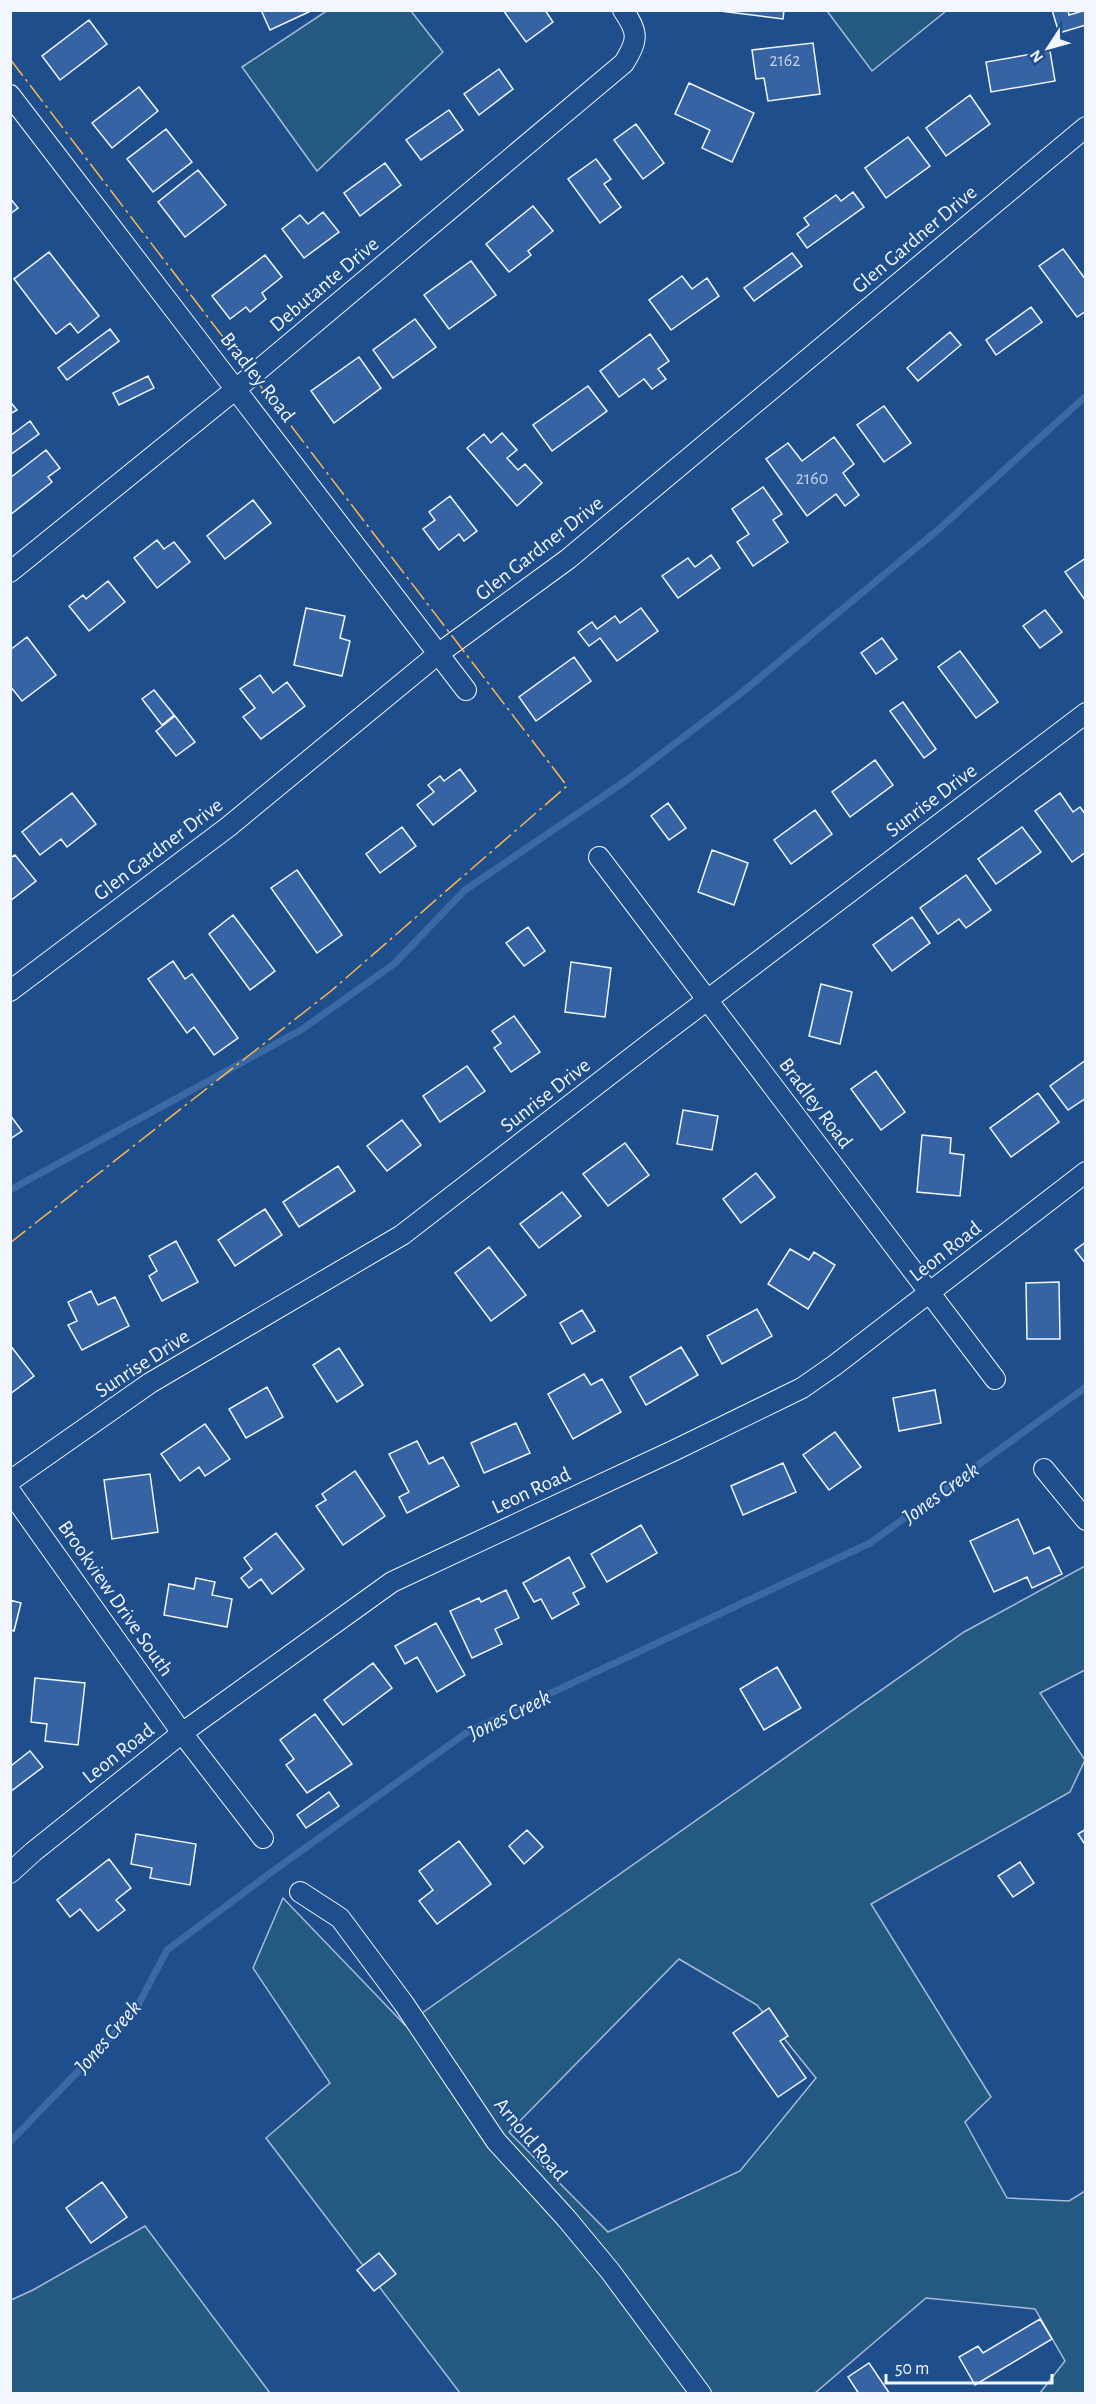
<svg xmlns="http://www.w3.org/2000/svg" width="1096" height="2404" font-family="'Alegreya Sans',sans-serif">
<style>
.green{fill:#245a82;stroke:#a8bbd7;stroke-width:1.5;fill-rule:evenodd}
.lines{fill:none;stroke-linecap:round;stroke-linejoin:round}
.stream{stroke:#3b69a3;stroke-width:7}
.building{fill:#3563a3;stroke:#f2f6ff;stroke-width:1.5}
.minor-casing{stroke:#f2f6ff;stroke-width:22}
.minor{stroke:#1f4e8c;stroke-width:20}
.power{stroke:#ffb74d;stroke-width:1.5;stroke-dasharray:21 4.5 3 4.5;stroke-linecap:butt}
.labels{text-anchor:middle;stroke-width:4.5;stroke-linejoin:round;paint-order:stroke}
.number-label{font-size:18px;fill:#c3d1e8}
.street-label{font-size:21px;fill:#f2f6ff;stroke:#1f4e8c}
.water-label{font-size:22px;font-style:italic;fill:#f2f6ff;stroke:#1f4e8c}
</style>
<rect width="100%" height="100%" fill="#1f4e8c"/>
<path class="green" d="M328 10 411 11 443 52 317 171 242 67Z
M827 11H946L872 71Z
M1085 1566V1670L1040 1693 1085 1760 1070 1792 871 1904 991 2097 965 2122 1007 2198 1069 2201 1085 2191V2393H1040L1065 2361 1035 2309 926 2298 815 2393H460L266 2138 330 2083 253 1968 283 1898 405 2025 964 1632ZM679 1959 757 2005 816 2078 740 2171 608 2232 509 2132Z
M145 2226 270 2393H11V2300L33 2290Z"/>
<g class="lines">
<path class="stream" d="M10 1190 301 1030 394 964 465 890 627 780 740 694 939 529 1086 396
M10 2142 134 2013 167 1950 273 1871 466 1733 870 1543 1086 1387"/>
</g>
<path class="building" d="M261 10H313L270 30Z
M503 10H545L553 22 526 42Z
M712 10H784L783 19Z
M1052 10H1068L1069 15 1086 10V25L1059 33Z
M89 20 107 44 60 80 42 56Z
M813 43 820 94 768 101 764 78 756 79 752 50Z
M1050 51 1055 81 991 92 986 62Z
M499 69 513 89 479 115 464 94Z
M689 83 754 113 732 162 702 148 710 130 675 114Z
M139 87 158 111 112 148 92 123Z
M970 95 990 124 946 156 926 128Z
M449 110 463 130 421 160 406 140Z
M636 124 664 163 643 179 614 140Z
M166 129 192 162 153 192 127 159Z
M908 137 930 166 886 198 865 168Z
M596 159 611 179 604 184 621 207 600 223 568 179Z
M385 163 401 185 360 216 344 193Z
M198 170 226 205 185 237 158 202Z
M853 192 864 207 807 248 797 234 809 225 804 218 836 195 841 201Z
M10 198 18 208 10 214Z
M533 206 553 231 528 251 531 255 509 272 486 244Z
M323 212 339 232 304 258 282 229 300 215 308 224Z
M1063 249 1086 280V311L1077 317 1039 266Z
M49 252 99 316 78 333 70 323 56 334 14 279Z
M792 253 802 266 754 301 744 288Z
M265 255 282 277 262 293 266 299 250 312 246 307 230 319 212 296Z
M471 261 496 295 449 329 424 295Z
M682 276 692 289 707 278 719 296 671 330 649 300Z
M1031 307 1042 322 996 355 986 340Z
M415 319 436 347 393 378 373 350Z
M110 329 119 341 67 380 58 368Z
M950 332 961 345 918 381 907 368Z
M650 334 669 361 658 369 666 379 652 389 644 379 619 397 600 371Z
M359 357 381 388 334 423 311 391Z
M148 376 154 388 119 405 113 393Z
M588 386 607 411 552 451 533 425Z
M12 404 17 410 10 414V405Z
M884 406 911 443 884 462 857 425Z
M30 421 39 434 10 455V436Z
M502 433 517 450 507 458 518 470 525 464 542 483 517 506 467 448 484 434 491 443Z
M834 437 854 464 843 473 859 495 845 506 836 494 807 516 766 459 788 443 802 461Z
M46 450 60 468 48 477 52 482 10 515V478Z
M763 487 782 514 773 520 788 542 753 566 737 542 749 534 732 509Z
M450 496 477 531 464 541 459 534 439 550 423 529 435 520 429 512Z
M253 500 271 523 225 559 207 536Z
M157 540 164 549 174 542 190 562 157 588 134 558Z
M711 555 720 568 678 598 662 576 688 558 695 567Z
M1086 558V600H1085L1065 572Z
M108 581 125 602 89 631 69 606 83 595 86 599Z
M306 608 345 616 340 638 350 641 342 676 294 665Z
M641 608 658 631 617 661 600 638 589 646 578 632 592 622 597 629 615 616 620 623Z
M1045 610 1062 632 1040 648 1023 626Z
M27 637 56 675 22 701 10 686V650Z
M882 638 897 659 876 674 861 653Z
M960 651 998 702 976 718 938 667Z
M574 657 591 681 536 721 519 697Z
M260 675 273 693 287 682 305 706 261 739 243 717 255 708 240 689Z
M154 690 174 715 162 725 142 699Z
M903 702 936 749 924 758 890 711Z
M175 716 195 742 176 756 156 731Z
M875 760 893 785 850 817 832 792Z
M460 769 476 791 433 825 417 805 434 792 428 785 440 776 444 781Z
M72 793 96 824 67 847 61 839 40 855 22 832Z
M1060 793 1073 812 1080 807 1086 815V852L1072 862 1035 811Z
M668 803 686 828 669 840 651 816Z
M815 810 832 834 791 864 774 840Z
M402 827 416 846 380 873 366 854Z
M1022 827 1041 852 996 884 978 859Z
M712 850 748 863 734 905 698 892Z
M15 855 36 881 10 901V858Z
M297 870 342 935 317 953 271 888Z
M966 875 991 910 966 928 959 919 938 934 920 908Z
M233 915 275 971 250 990 209 934Z
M912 917 930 943 892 971 873 945Z
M528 927 545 951 524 966 506 943Z
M173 961 185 979 192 974 238 1038 214 1055 194 1027 187 1033 148 979Z
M571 962 611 968 605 1017 565 1012Z
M821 984 852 992 840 1044 809 1036Z
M514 1016 540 1052 511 1072 494 1048 501 1043 492 1031Z
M1086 1060V1098L1068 1110 1050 1086Z
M467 1066 485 1091 440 1122 423 1096Z
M876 1071 905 1112 881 1130 851 1089Z
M1038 1093 1059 1122 1011 1157 990 1128Z
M683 1110 718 1116 712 1150 677 1144Z
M10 1115 22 1131 10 1139Z
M402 1120 421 1145 387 1171 367 1146Z
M922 1135 951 1138 950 1153 964 1155 960 1196 917 1192Z
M625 1143 649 1175 608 1206 583 1174Z
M338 1166 355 1191 299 1227 283 1202Z
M756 1173 775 1197 741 1223 723 1199Z
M562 1192 581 1216 539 1248 520 1224Z
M265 1209 282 1235 235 1266 218 1240Z
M176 1241 198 1282 162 1301 149 1276 157 1271 149 1256Z
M1086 1242V1264L1075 1250Z
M489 1247 526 1295 491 1321 455 1273Z
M790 1249 809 1260 814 1252 835 1265 808 1309 768 1284Z
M1059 1282 1060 1339H1027L1026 1283Z
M91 1291 98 1305 115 1297 129 1326 82 1350 68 1325 77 1321 68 1302Z
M757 1309 772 1336 722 1364 707 1336Z
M582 1310 595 1331 572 1344 560 1323Z
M10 1345 34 1376 10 1394Z
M681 1347 698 1375 646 1405 630 1377Z
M339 1348 363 1385 337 1402 313 1365Z
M584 1374 591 1385 602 1379 621 1412 573 1439 548 1394Z
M267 1387 283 1417 246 1438 229 1409Z
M935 1390 941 1423 899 1431 893 1398Z
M516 1423 530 1453 484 1473 471 1443Z
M205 1424 230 1459 205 1476 199 1467 180 1481 161 1454Z
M835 1432 861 1467 829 1490 803 1455Z
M417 1441 429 1464 443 1457 459 1486 407 1513 399 1497 409 1492 389 1454Z
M783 1463 796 1492 743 1515 731 1486Z
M355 1471 385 1516 343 1545 316 1506 326 1500 322 1494Z
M150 1474 158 1532 112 1539 104 1480Z
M1018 1519 1034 1554 1049 1547 1062 1574 1032 1588 1027 1577 994 1592 970 1541Z
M641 1525 657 1553 607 1582 591 1554Z
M276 1533 304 1569 272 1594 261 1579 249 1588 241 1578 252 1569 244 1558Z
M569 1557 585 1587 573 1593 579 1604 552 1619 541 1599 534 1602 523 1583Z
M196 1578 215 1582 212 1595 232 1599 227 1627 164 1615 169 1584 194 1589Z
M506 1590 519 1618 495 1629 502 1644 472 1658 450 1611 479 1598 481 1602Z
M10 1600 21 1603 14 1631 10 1630Z
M436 1623 465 1675 437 1692 417 1657 405 1664 395 1646Z
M373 1663 392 1688 343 1725 324 1700Z
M777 1667 801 1708 764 1730 740 1689Z
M35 1678 85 1683 78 1745 45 1741 47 1724 31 1722Z
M315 1714 352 1764 307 1793 286 1765 294 1759 280 1740Z
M30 1751 43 1767 10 1792V1763L12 1765Z
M329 1792 339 1806 306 1828 297 1815Z
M1086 1829V1846L1078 1834Z
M527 1830 543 1847 524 1864 509 1846Z
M136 1834 196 1844 190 1885 150 1878 152 1868 131 1864Z
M459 1841 491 1884 437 1924 419 1901 433 1890 419 1871Z
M109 1859 131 1888 116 1900 125 1910 98 1931 80 1909 70 1917 57 1900Z
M1020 1862 1034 1883 1013 1897 998 1876Z
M769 2008 788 2036 780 2041 806 2078 778 2097 733 2033Z
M102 2182 127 2217 91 2243 66 2208Z
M379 2253 396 2274 374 2291 357 2270Z
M1040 2319 1052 2339 975 2385 959 2357 978 2346 983 2353Z
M869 2363 890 2394H859L848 2377Z"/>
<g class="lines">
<g class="minor-casing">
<path id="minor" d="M10 95 466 690
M10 572 236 389 624 63C638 40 639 33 623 10
M599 857 995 1379
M10 991 228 827 438 654 568 559 1086 127
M1044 1469 1086 1520
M10 1481 150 1383 402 1235 657 1038 1086 713
M10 1491 182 1733 263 1838
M10 1873 33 1852 182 1733 392 1582 675 1450 802 1388 835 1365 1086 1172
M300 1892 340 1918 404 2004 496 2141 566 2218 610 2271 701 2394"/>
</g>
<use href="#minor" class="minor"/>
<path class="power" d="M10 59 567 786 331 991 10 1243"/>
</g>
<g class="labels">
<g class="number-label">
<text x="785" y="66">2162</text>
<text x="812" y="484">2160</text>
</g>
<g class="street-label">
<text transform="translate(914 239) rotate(-40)" y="7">Glen Gardner Drive</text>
<text transform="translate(324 284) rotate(-40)" y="7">Debutante Drive</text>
<text transform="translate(258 377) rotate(52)" y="7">Bradley Road</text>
<text transform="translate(539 548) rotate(-38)" y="7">Glen Gardner Drive</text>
<text transform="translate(931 800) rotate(-37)" y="7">Sunrise Drive</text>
<text transform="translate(158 849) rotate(-37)" y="7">Glen Gardner Drive</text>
<text transform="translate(545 1095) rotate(-38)" y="7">Sunrise Drive</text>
<text transform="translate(816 1103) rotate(53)" y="7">Bradley Road</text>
<text transform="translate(945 1251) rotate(-38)" y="7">Leon Road</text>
<text transform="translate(142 1363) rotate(-33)" y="7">Sunrise Drive</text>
<text transform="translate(531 1490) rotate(-25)" y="7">Leon Road</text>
<text transform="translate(116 1598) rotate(55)" y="7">Brookview Drive South</text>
<text transform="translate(118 1753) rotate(-38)" y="7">Leon Road</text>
<text transform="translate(531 2139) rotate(50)" y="7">Arnold Road</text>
</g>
<g class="water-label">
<text transform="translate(940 1492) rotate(-36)" y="8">Jones Creek</text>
<text transform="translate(509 1714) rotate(-26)" y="8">Jones Creek</text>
<text transform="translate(107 2036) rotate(-49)" y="8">Jones Creek</text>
</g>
</g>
<rect width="1096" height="2404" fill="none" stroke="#f2f6ff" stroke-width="24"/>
<g transform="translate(1048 48) rotate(234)" stroke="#1f4e8c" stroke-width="4.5" paint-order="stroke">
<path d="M0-4.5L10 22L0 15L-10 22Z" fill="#f2f6ff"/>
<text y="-9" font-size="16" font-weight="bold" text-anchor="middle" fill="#f2f6ff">N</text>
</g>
<path d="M886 2374v9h166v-9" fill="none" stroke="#f2f6ff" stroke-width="3"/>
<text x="895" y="2374" font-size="18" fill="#f2f6ff" stroke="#1f4e8c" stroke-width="4.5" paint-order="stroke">50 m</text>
</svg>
